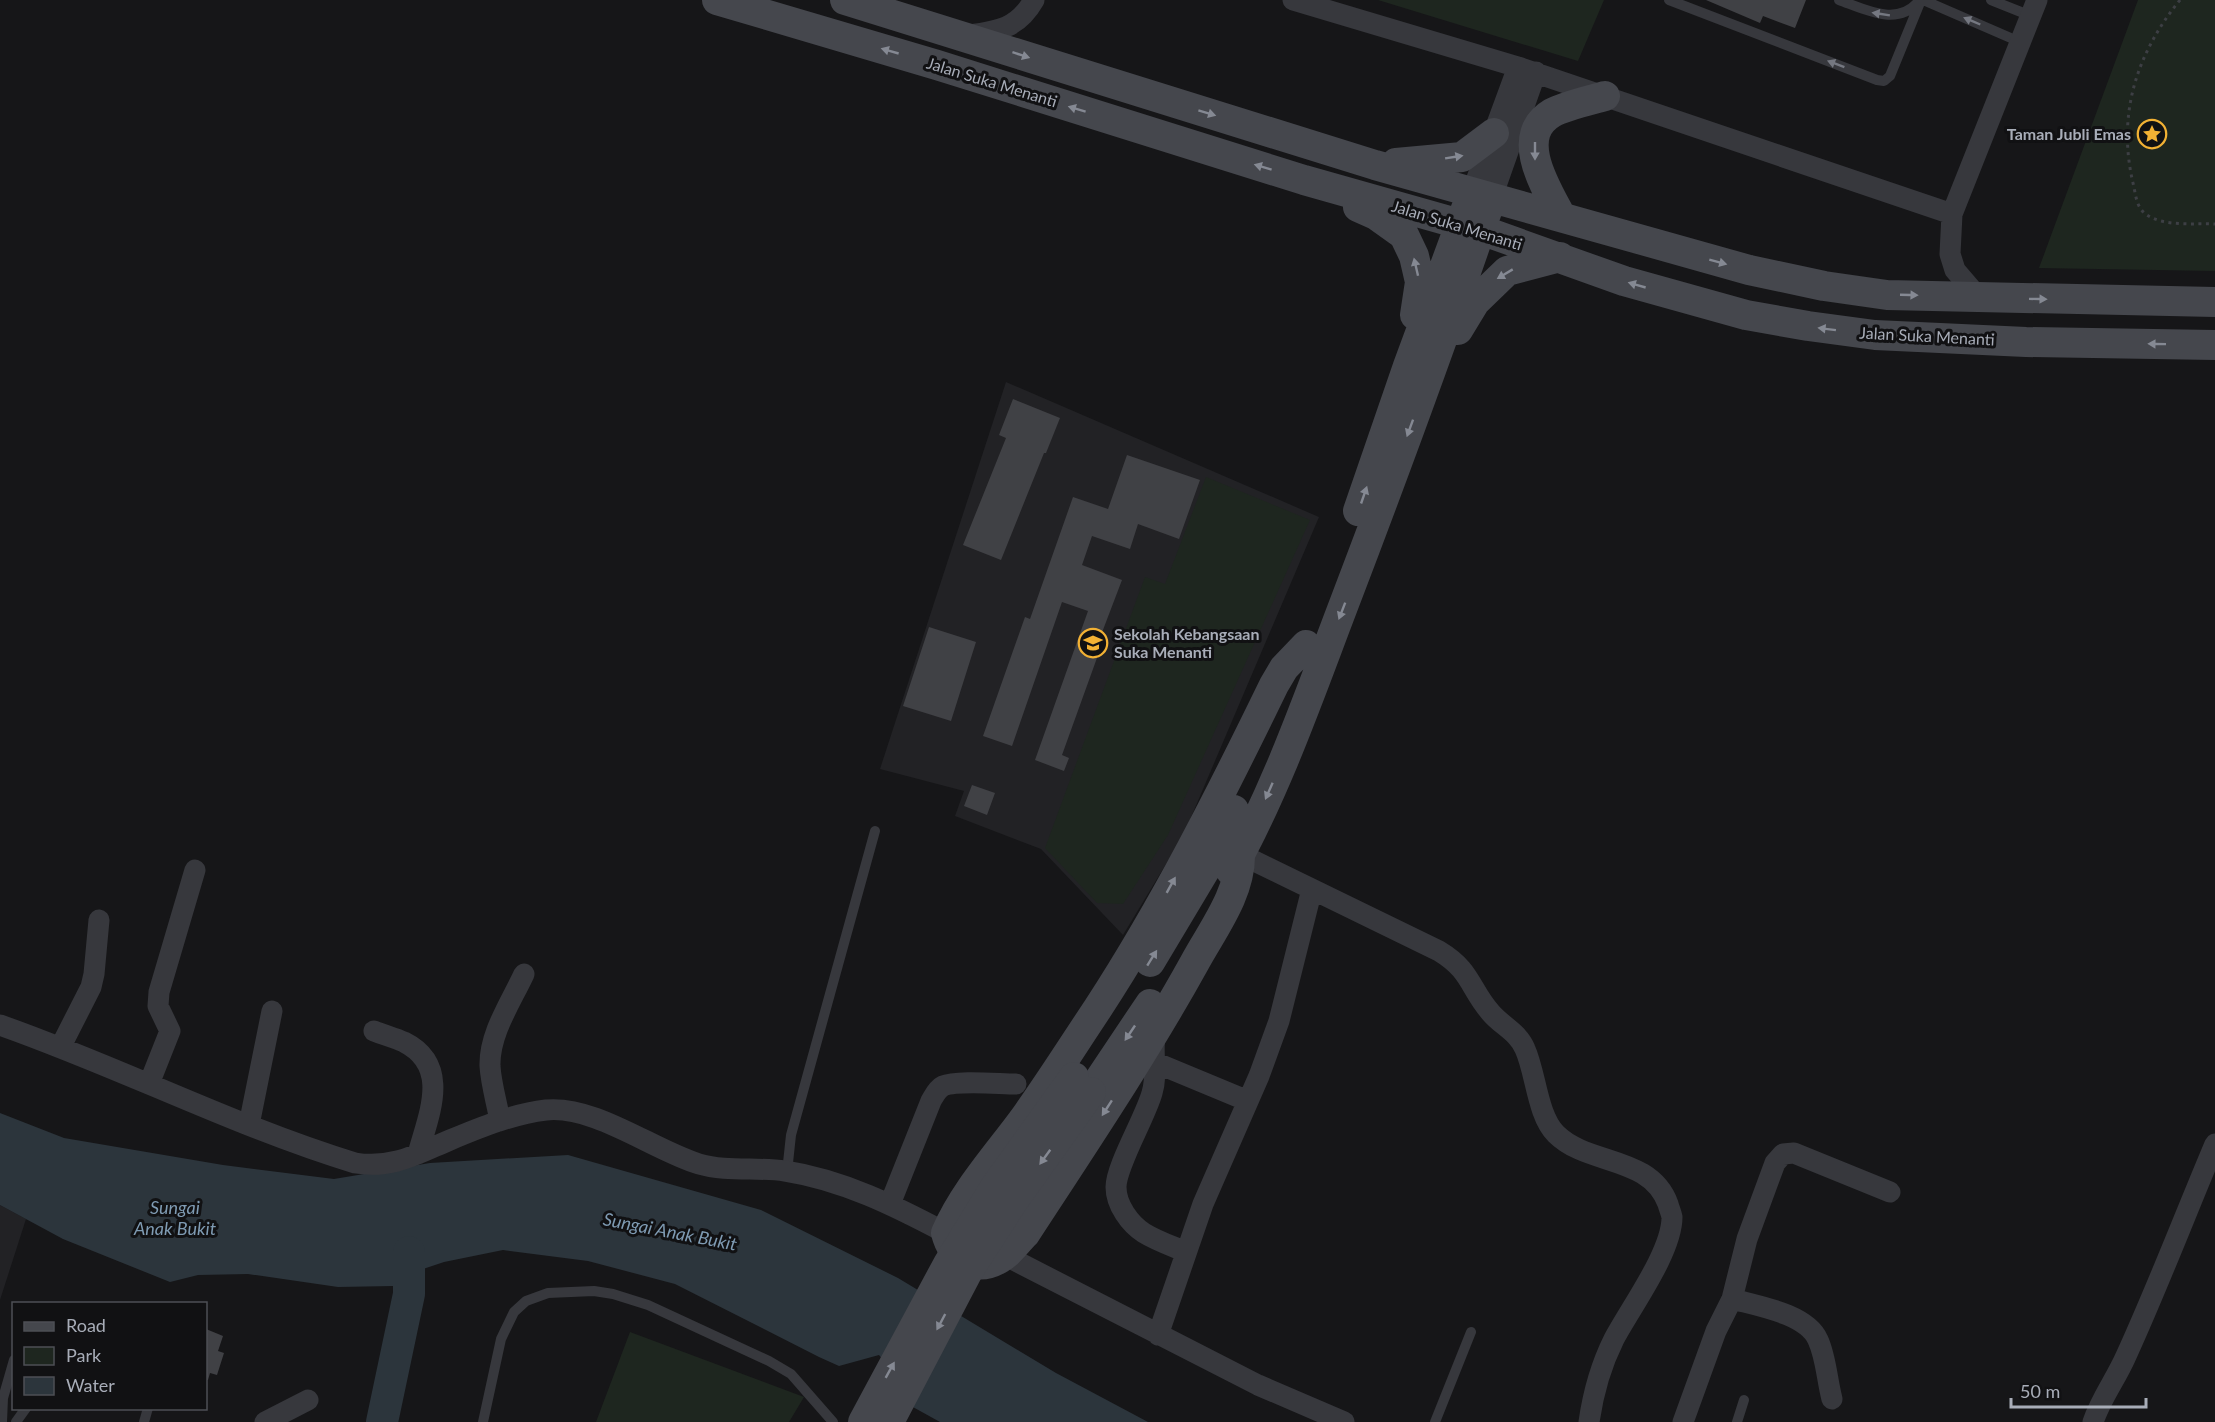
<svg xmlns="http://www.w3.org/2000/svg" width="2215" height="1422" font-family="Lato,sans-serif">
<style>
.built{fill:#222225}
.green{fill:#1e261f}
.water{fill:#2c353c}
.lines{fill:none;stroke-linecap:round;stroke-linejoin:round}
.river{stroke:#2c353c;stroke-width:32}
.building{fill:#404145}
.path{stroke:#3d3f44;stroke-width:3;stroke-dasharray:3 4.5;stroke-linecap:butt}
.lane{stroke:#37383d;stroke-width:10}
.street{stroke:#37383d;stroke-width:21}
.secondary{stroke:#45474d;stroke-width:30}
.secondary-bridge{stroke:#45474d;stroke-width:30}
.oneway{fill:#757881}
.oneway2{fill:#858993}
.labels{text-anchor:middle;stroke-width:6;stroke-linejoin:round;paint-order:stroke}
.street-label{font-size:16px;fill:#a8adb8;stroke:#111113}
.poi-label{font-size:16px;font-weight:bold;fill:#a8adb8;stroke:#111113;text-anchor:end}
.water-label{font-size:18px;font-style:italic;fill:#7f9bb3;stroke:#111113}
</style>
<rect width="100%" height="100%" fill="#161618"/>
<path class="built" d="M1006 382 1319 517 1183 836 1123 935 1041 849 955 816 964 791 880 769Z
M0 1205 26 1219 0 1300Z"/>
<path class="green" d="M1378 0H1604L1578 61Z
M2138 0H2215V271L2039 268Z
M1206 477 1310 520 1168 835 1123 904 1097 903 1045 848 1145 577 1165 584Z
M630 1332 804 1397 789 1422H596Z"/>
<path class="water" d="M0 1113 64 1138 223 1165 334 1179 430 1163 568 1155 761 1210 898 1278 1056 1373 1148 1422H940L893 1396 896 1376 879 1355 839 1366 819 1357 675 1284 588 1261 503 1250 444 1262 423 1269 409 1294 393 1286 338 1287 248 1274 198 1275 170 1282 63 1239 0 1205Z"/>
<g class="lines">
<path class="river" d="M382 1422 409 1294V1252"/>
</g>
<path class="building" d="M1706 0H1806L1795 28 1763 16 1760 23Z
M1013 399 1060 418 1046 453H1044L1001 560 963 545 1006 438 999 435Z
M1127 455 1200 480 1179 539 1138 524 1130 549 1092 536 1082 565 1122 580 1098 643 1102 644 1062 755 1069 758 1064 771 1035 760 1088 611 1062 602 1012 746 983 736 1025 617 1030 619 1073 497 1108 509Z
M929 627 976 642 951 721 903 706Z
M972 785 995 793 987 815 964 806Z
M206 1329 223 1336 218 1351 224 1353 217 1375 210 1373 208 1380H206Z"/>
<g class="lines">
<path class="path" d="M2180 0C2136 54 2117 115 2133 183 2136 195 2136 208 2147 215 2165 227 2195 223 2215 224"/>
<path class="lane" d="M1669 0 1877 80 1884 81 1890 76 1921 0
M1839 0C1864 9 1897 27 1918 2
M1923 0 2020 42
M1991 0 2031 16
M787 1172 791 1135 875 831
M2 1422 3 1398 14 1360
M16 1422 26 1408
M144 1422 148 1408
M483 1422 501 1339 514 1312 526 1301 548 1293 594 1291 613 1294 648 1305 769 1361 791 1374 833 1422
M1435 1422 1471 1332
M1737 1422 1744 1400"/>
<path class="street" d="M1293 0 1518 67 1952 214
M969 35C999 31 1018 28 1034 0
M1472 192 1518 67
M1492 197 1536 72
M1979 298 1955 270 1950 254 1952 214 2037 0
M1240 854 1439 951C1472 971 1469 988 1491 1013 1502 1026 1518 1032 1525 1049 1536 1073 1537 1115 1556 1134 1588 1166 1650 1155 1668 1204 1669 1208 1671 1212 1672 1217 1672 1252 1631 1307 1614 1339 1601 1365 1593 1394 1589 1422
M0 1025C120 1067 234 1126 355 1163 393 1169 417 1154 450 1140 481 1127 513 1114 546 1110 595 1105 653 1150 699 1164 726 1172 757 1167 785 1171 843 1180 895 1206 946 1233
M374 1031C384 1035 395 1038 404 1042 452 1066 428 1116 418 1154
M1155 1034C1152 1054 1158 1074 1152 1093 1145 1118 1116 1166 1116 1187 1116 1205 1130 1224 1144 1233 1157 1241 1172 1246 1186 1252
M61 1046 91 987 94 974 99 920
M1154 1062 1248 1101
M149 1084 170 1031 158 1006 159 992 195 870
M500 1121C497 1103 491 1084 490 1066 489 1034 511 1002 524 974
M249 1125 272 1011
M890 1204 931 1101C934 1096 937 1089 943 1086 957 1080 999 1084 1016 1084
M1004 1255 1258 1385 1344 1422
M1732 1299 1747 1239 1775 1163 1783 1154 1794 1153 1890 1192
M1158 1335 1203 1204 1259 1076 1279 1021 1312 889
M265 1422 308 1400
M1683 1422 1716 1331 1732 1299C1758 1306 1807 1314 1818 1340 1826 1357 1827 1380 1832 1399
M2093 1422C2101 1398 2116 1379 2126 1356 2158 1286 2185 1215 2215 1144"/>
<path class="secondary" d="M717 0 937 65 1304 180 1481 230 1624 281 1746 315 1808 326 1875 335 2026 342 2215 345
M845 0 1375 165 1749 270 1824 286 1887 295 2215 302
M1396 163 1462 157 1494 133
M1358 207 1376 215 1404 235 1414 256 1420 282 1415 315
M1561 216C1546 188 1513 136 1552 113 1564 106 1591 100 1605 96
M1458 330 1475 302 1507 271 1560 257
M1358 511 1408 366 1467 206
M1240 854C1241 893 1213 929 1195 962 1143 1056 1083 1145 1025 1234 1016 1243 1008 1255 997 1260 973 1273 952 1256 946 1233 964 1191 998 1154 1025 1117 1050 1082 1074 1044 1098 1008 1165 905 1220 796 1274 685L1284 668 1306 645
M1231 871C1278 786 1310 693 1344 604 1394 473 1442 343 1487 211
M1150 962 1208 865 1234 810
M1091 1092 1150 1004"/>
<path class="secondary-bridge" d="M863 1422 948 1264 995 1187 1074 1077
M889 1422 967 1273 1014 1200 1091 1092"/>
</g>
<defs><path id="oneway-solid" d="M-6-.8H1V-3.2L6.5 0L1 3.2V.8H-6Z" transform="scale(1.5)"/></defs>
<g class="oneway">
<use href="#oneway-solid" transform="translate(1881 14) rotate(-171)"/>
<use href="#oneway-solid" transform="translate(1972 21) rotate(-157)"/>
<use href="#oneway-solid" transform="translate(1836 64) rotate(-159)"/>
</g>
<g class="oneway2">
<use href="#oneway-solid" transform="translate(890 51) rotate(-164)"/>
<use href="#oneway-solid" transform="translate(1021 55) rotate(18)"/>
<use href="#oneway-solid" transform="translate(1077 109) rotate(-163)"/>
<use href="#oneway-solid" transform="translate(1207 113) rotate(17)"/>
<use href="#oneway-solid" transform="translate(1535 151) rotate(90)"/>
<use href="#oneway-solid" transform="translate(1454 157) rotate(-9)"/>
<use href="#oneway-solid" transform="translate(1263 167) rotate(-163)"/>
<use href="#oneway-solid" transform="translate(1718 262) rotate(15)"/>
<use href="#oneway-solid" transform="translate(1416 267) rotate(-103)"/>
<use href="#oneway-solid" transform="translate(1505 274) rotate(149)"/>
<use href="#oneway-solid" transform="translate(1637 285) rotate(-164)"/>
<use href="#oneway-solid" transform="translate(1909 295) rotate(2)"/>
<use href="#oneway-solid" transform="translate(2038 299) rotate(1)"/>
<use href="#oneway-solid" transform="translate(1827 329) rotate(-173)"/>
<use href="#oneway-solid" transform="translate(2157 344) rotate(-179)"/>
<use href="#oneway-solid" transform="translate(1410 428) rotate(110)"/>
<use href="#oneway-solid" transform="translate(1364 495) rotate(-71)"/>
<use href="#oneway-solid" transform="translate(1342 611) rotate(111)"/>
<use href="#oneway-solid" transform="translate(1269 791) rotate(114)"/>
<use href="#oneway-solid" transform="translate(1171 885) rotate(-61)"/>
<use href="#oneway-solid" transform="translate(1152 958) rotate(-58)"/>
<use href="#oneway-solid" transform="translate(1130 1033) rotate(124)"/>
<use href="#oneway-solid" transform="translate(1107 1108) rotate(123)"/>
<use href="#oneway-solid" transform="translate(1045 1157) rotate(126)"/>
<use href="#oneway-solid" transform="translate(941 1322) rotate(118)"/>
<use href="#oneway-solid" transform="translate(890 1370) rotate(-61)"/>
</g>
<defs>
<g id="sight-ring" transform="scale(1.5)"><circle r="9.5" fill="#111113" stroke="#f2b134" stroke-width="1.5"/><path d="M0-6L1.8-2.2L6-1.7L2.9 1.2L3.7 5.4L0 3.3L-3.7 5.4L-2.9 1.2L-6-1.7L-1.8-2.2Z" fill="#f2b134"/></g>
<g id="school-ring" transform="scale(1.5)"><circle r="9.5" fill="#111113" stroke="#f2b134" stroke-width="1.5"/><path d="M0-5L7-2L0 1L-7-2ZM-4 1L0 2.5L4 1V4Q0 6-4 4Z" fill="#f2b134"/></g>
</defs>
<g fill-rule="evenodd">
<use href="#sight-ring" x="2152" y="134"/>
<use href="#school-ring" x="1093" y="643"/>
</g>
<g class="labels">
<g class="street-label">
<text transform="translate(992 82) rotate(17)" y="6">Jalan Suka Menanti</text>
<text transform="translate(1457 225) rotate(17)" y="6">Jalan Suka Menanti</text>
<text transform="translate(1927 336) rotate(3)" y="6">Jalan Suka Menanti</text>
</g>
<g class="poi-label">
<text x="2131" y="140">Taman Jubli Emas</text>
<text x="1114" y="640" text-anchor="start">Sekolah Kebangsaan<tspan x="1114" dy="18">Suka Menanti</tspan></text>
</g>
<g class="water-label">
<text x="175" y="1214">Sungai<tspan x="175" dy="21">Anak Bukit</tspan></text>
<text transform="translate(670 1232) rotate(11)" y="6">Sungai Anak Bukit</text>
</g>
</g>
<rect x="12" y="1302" width="195" height="108" fill="#111113" stroke="#4d4f55" stroke-width="1.5"/>
<rect x="24" y="1322" width="30" height="9" fill="#45474d" stroke="#4d4f55" stroke-width="1.5"/>
<text x="66" y="1332" font-size="18" fill="#a8adb8">Road</text>
<rect x="24" y="1347" width="30" height="18" fill="#1e261f" stroke="#4d4f55" stroke-width="1.5"/>
<text x="66" y="1362" font-size="18" fill="#a8adb8">Park</text>
<rect x="24" y="1377" width="30" height="18" fill="#2c353c" stroke="#4d4f55" stroke-width="1.5"/>
<text x="66" y="1392" font-size="18" fill="#a8adb8">Water</text>
<path d="M2011 1398v9h135v-9" fill="none" stroke="#a8adb8" stroke-width="3"/>
<text x="2020" y="1398" font-size="18" fill="#a8adb8" stroke="#111113" stroke-width="4.5" paint-order="stroke">50 m</text>
</svg>
